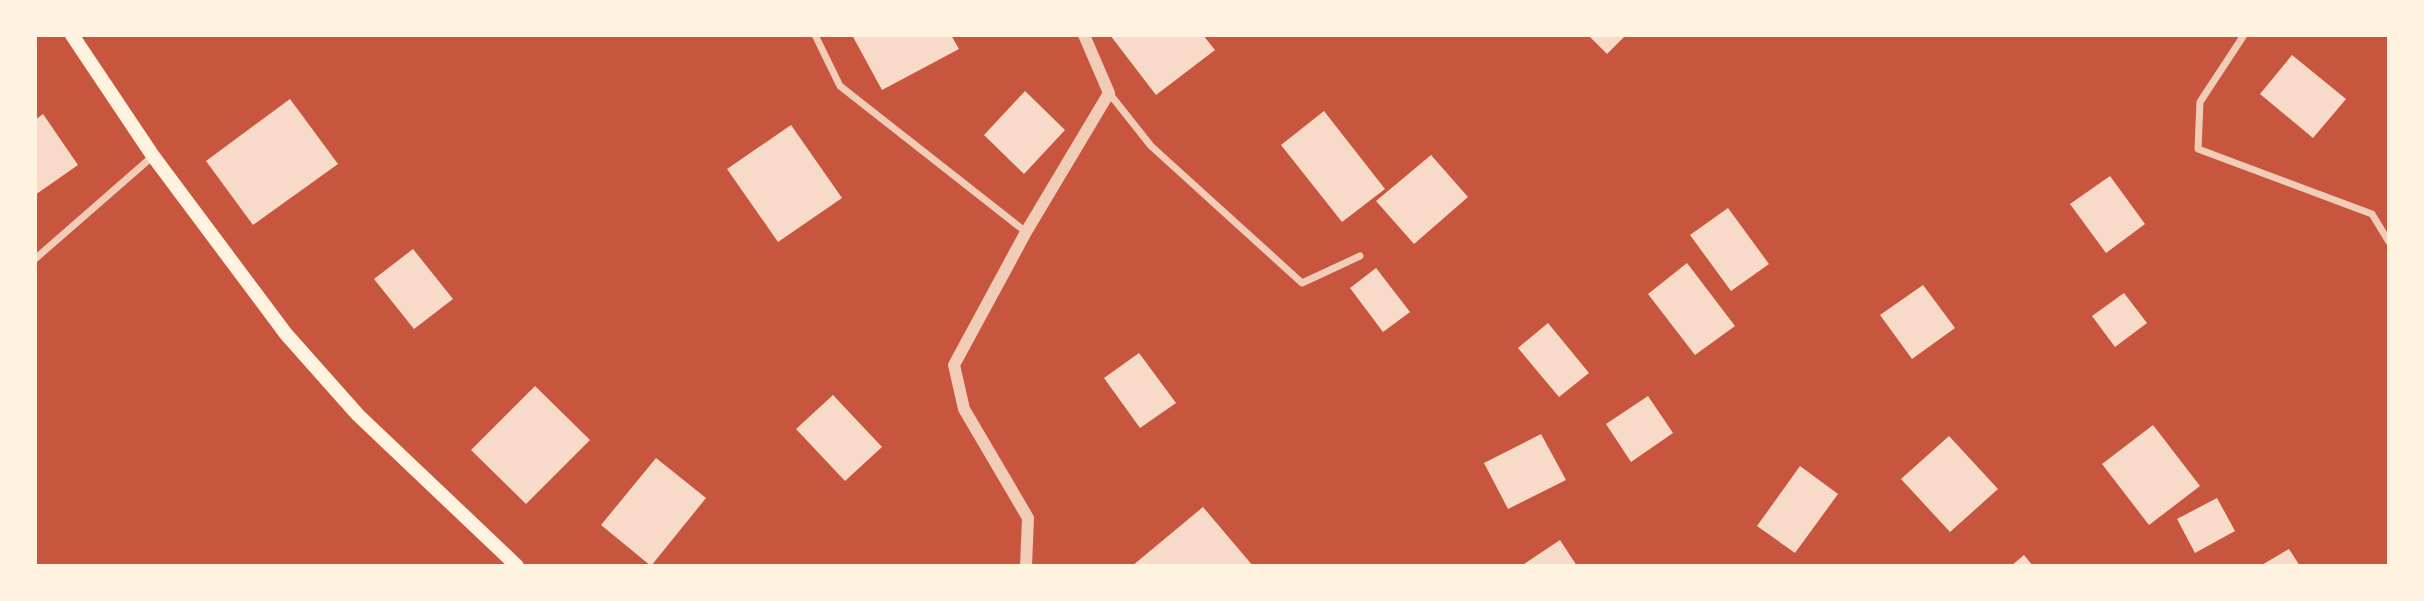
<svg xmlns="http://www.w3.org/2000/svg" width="2424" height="601" font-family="'Alegreya Sans',sans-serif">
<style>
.building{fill:#f7dbc8}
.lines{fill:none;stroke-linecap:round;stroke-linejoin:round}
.minor{stroke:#f1ccb7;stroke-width:7}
.tertiary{stroke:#f1ccb7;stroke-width:12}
.secondary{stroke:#fff3e0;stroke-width:14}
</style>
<rect width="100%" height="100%" fill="#c8553d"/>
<path class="building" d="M852 35H951L959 49 882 90Z
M1110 35H1203L1215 50 1156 95Z
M1588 35H1626L1607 54Z
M2292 55 2346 99 2313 138 2260 94Z
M1025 91 1065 130 1024 174 984 135Z
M290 99 338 164 253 225 206 161Z
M1324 111 1385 189 1342 222 1281 145Z
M43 114 78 165 35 195V120Z
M791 125 842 198 778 242 727 169Z
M1431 155 1468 197 1414 244 1376 201Z
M2110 176 2145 224 2106 253 2070 204Z
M1728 208 1769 264 1731 291 1690 235Z
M413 249 453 299 414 329 374 279Z
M1687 263 1735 326 1695 355 1648 294Z
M1376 268 1410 312 1383 332 1350 288Z
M1923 285 1955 328 1912 359 1880 315Z
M2124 293 2147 323 2115 347 2092 316Z
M1548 323 1589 373 1559 397 1518 348Z
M1139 353 1176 403 1140 428 1104 378Z
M535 386 590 440 526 504 471 450Z
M833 395 882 447 845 481 796 429Z
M1648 396 1673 433 1631 462 1606 424Z
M2153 425 2200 486 2149 525 2102 464Z
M1541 434 1566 480 1508 509 1484 463Z
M1949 436 1998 489 1950 532 1901 479Z
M656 458 706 498 651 566 601 525Z
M1800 466 1838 494 1795 553 1757 526Z
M2217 498 2235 531 2195 553 2177 519Z
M1203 507 1253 566H1132Z
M1560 540 1577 566H1521Z
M2289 549 2300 566H2260Z
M2024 555 2033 566H2011Z"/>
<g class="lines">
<path class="minor" d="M815 35 840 86 1026 232
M2244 35 2200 102 2198 149 2372 214 2389 242
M1109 93 1151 146 1302 283 1360 256
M35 259 153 156"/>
<path class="tertiary" d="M1026 566 1028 518 964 409 954 365 1026 232 1109 93 1084 35"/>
<path class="secondary" d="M72 35 153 156 286 334 358 415 517 566"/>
</g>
<rect width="2424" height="601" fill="none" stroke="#fff3e0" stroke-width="74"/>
</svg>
